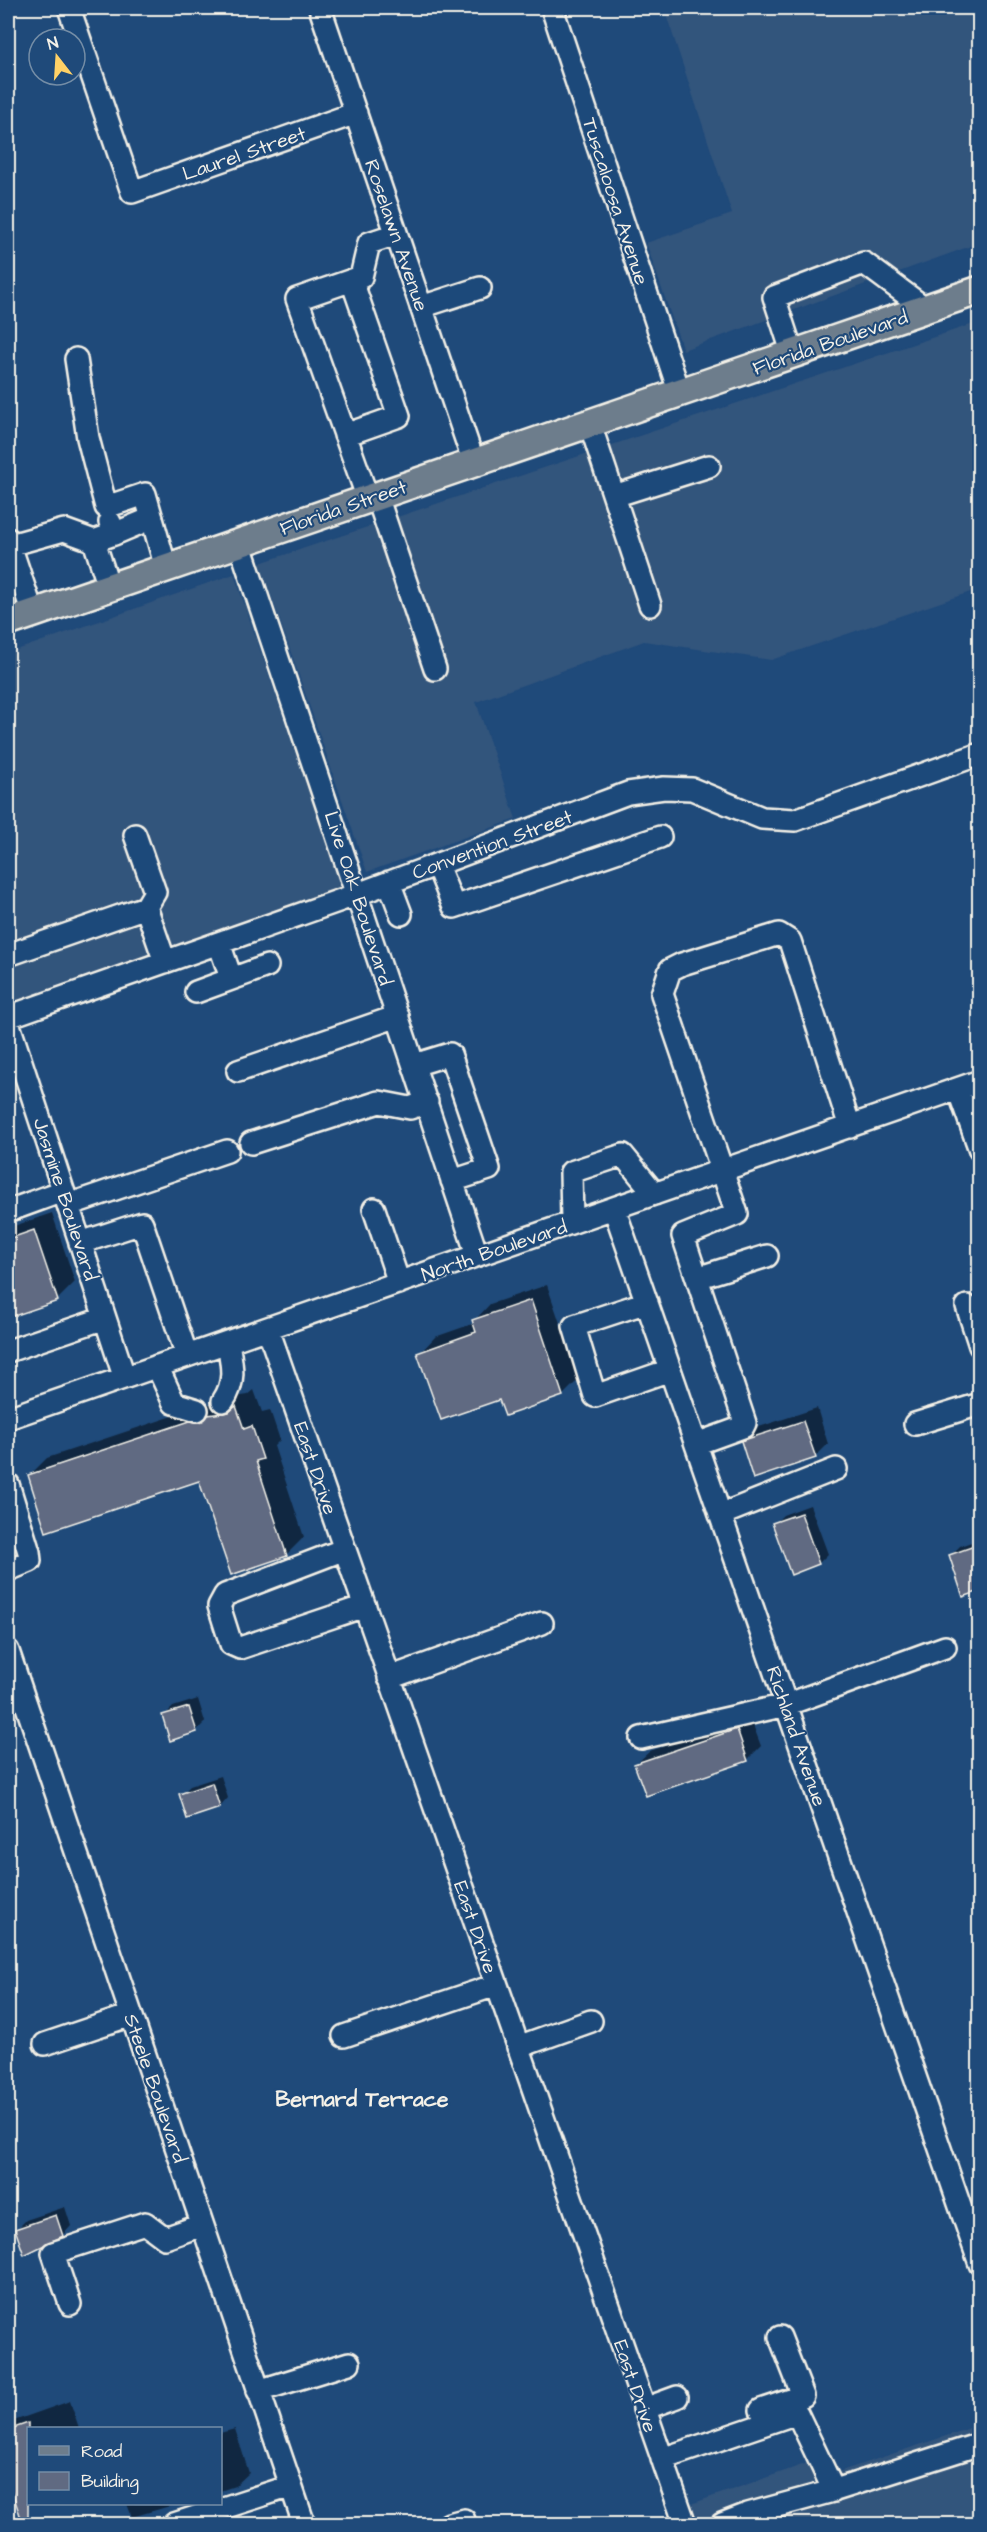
<svg xmlns="http://www.w3.org/2000/svg" width="987" height="2532" font-family="'Architects Daughter',sans-serif">
<style>
.built{fill:#32547c}
.shadow{fill:#0007}
.building{fill:#606a82;stroke:#f4f1e8;stroke-width:1.5}
.lines{fill:none;stroke-linecap:round;stroke-linejoin:round}
.minor-casing{stroke:#f4f1e8;stroke-width:26}
.major-casing{stroke:#f4f1e8;stroke-width:32}
.minor{stroke:#1f4a7a;stroke-width:21}
.major{stroke:#6d7d8c;stroke-width:27}
.labels{text-anchor:middle;stroke-width:4.5;stroke-linejoin:round;paint-order:stroke}
.street-label{font-size:20px;fill:#f4f1e8;stroke:#1f4a7a}
.neighbourhood-label{font-size:21px;font-weight:bold;fill:#f4f1e8;stroke:#1f4a7a}
</style>
<rect width="100%" height="100%" fill="#1f4a7a"/>
<filter id="ink" filterUnits="userSpaceOnUse"><feTurbulence type="fractalNoise" baseFrequency=".0167" numOctaves="2"/><feDisplacementMap in="SourceGraphic" scale="12" xChannelSelector="R" yChannelSelector="G"/><feConvolveMatrix kernelMatrix="1 2 1 2 8 2 1 2 1" color-interpolation-filters="sRGB"/></filter>
<g filter="url(#ink)">
<path class="built" d="M664 8H979V243L683 350 646 243 732 214Z
M979 322V589L771 660 644 641 476 702 516 819 367 872 260 563Z
M234 574 342 887 13 1003 8 987V653Z
M979 2425V2524H698L691 2504 822 2458 829 2475Z"/>
<path class="shadow" d="M52 1213 75 1282 57 1300 8 1317V1228Z
M547 1285 579 1379 563 1395 500 1398 419 1354 435 1337 475 1323 474 1321 490 1304Z
M254 1390 262 1412 270 1410 280 1440 274 1446 304 1537 286 1555 200 1479 29 1476 47 1458 209 1404 220 1405 228 1398 248 1395Z
M817 1408 828 1444 815 1457 743 1442 756 1428Z
M810 1505 828 1554 819 1563 774 1524 783 1515Z
M980 1539V1590L951 1555 960 1546Z
M198 1699 205 1722 196 1731 164 1716 173 1707Z
M750 1717 761 1746 747 1760 636 1764 650 1751Z
M221 1776 228 1798 220 1807 181 1795 190 1786Z
M65 2207 71 2226 63 2235 17 2229 26 2220Z
M70 2401 79 2428H28V2501L18 2505 8 2473V2423Z
M235 2429 249 2473 235 2486 220 2491V2433Z
M127 2504H177L132 2517Z"/>
<path class="building" d="M34 1230 58 1301 8 1318V1239Z
M531 1300 563 1396 505 1416 499 1400 441 1420 417 1353 476 1332 472 1320Z
M236 1406 244 1429 252 1426 263 1459 256 1461 287 1556 231 1575 199 1481 46 1532 28 1475 190 1421 200 1422 208 1415 229 1412Z
M803 1421 816 1458 753 1479 741 1441Z
M801 1513 819 1564 791 1575 772 1523Z
M980 1544V1591L963 1597 949 1555Z
M189 1707 197 1732 170 1741 162 1715Z
M737 1729 748 1761 646 1796 634 1764Z
M212 1783 220 1808 187 1819 179 1794Z
M56 2215 63 2236 24 2255 15 2229Z
M28 2423V2524H23L8 2480V2430Z"/>
<g class="lines">
<g class="minor-casing">
<path id="minor" d="M69 8 132 192 356 113
M320 8 474 463
M552 8 680 394
M421 307 480 288
M793 355 774 297 864 263 926 309
M76 359 88 438 106 507 145 494 166 568
M590 424 650 605
M345 435 399 416 352 281
M377 496 435 669
M614 496 709 466
M368 499 297 299 361 277 369 243 396 234
M110 522 114 534 152 518
M8 539 33 614
M239 542 477 1255
M10 545 64 530 94 541
M109 587 94 541 114 534
M135 835 155 892 146 907
M437 865 454 907 660 837
M389 882 401 914
M219 943 231 978
M8 955 146 907 165 962
M196 992 267 966
M8 1017 358 894 628 793 664 788 692 789 762 818 795 820 980 754
M8 1022 124 1376
M414 1065 450 1054 489 1169 452 1181
M238 1071 398 1016
M958 1089 980 1150
M251 1143 379 1102 410 1108 427 1102
M68 1205 227 1151
M614 1208 980 2264
M374 1209 399 1283
M8 1211 63 1191
M572 1222 571 1172 623 1155 655 1194
M80 1243 142 1223 187 1356
M697 1278 767 1256
M647 1302 574 1326 595 1396 670 1370
M967 1306 980 1346
M268 1329 685 2524
M8 1351 105 1318
M157 1366 174 1403 197 1410
M223 1401C236 1382 232 1365 228 1343
M8 1418 980 1081
M915 1424 980 1404
M696 1444 743 1427 745 1423 683 1236 737 1214 662 994 670 970 682 964 779 934 790 941 850 1127
M8 1484 29 1552 30 1561 8 1570
M720 1515 836 1469
M345 1549 225 1595 219 1606 231 1644 240 1648 365 1606
M8 1651 304 2524
M389 1678 542 1623
M641 1738 786 1705 945 1647
M344 2036 496 1985
M45 2044 131 2015
M518 2047 591 2021
M70 2304 53 2253 145 2223 165 2238 202 2225
M258 2391 349 2363
M644 2409 677 2397
M761 2410 803 2396 780 2337
M662 2459 797 2413 834 2491
M174 2524 291 2486
M449 2524 464 2520 465 2524
M722 2524 748 2514 829 2492 980 2444"/>
</g>
<g class="major-casing">
<path id="major" d="M8 622 980 290"/>
</g>
<use href="#minor" class="minor"/>
<use href="#major" class="major"/>
</g>
</g>
<g class="labels">
<g class="street-label">
<text transform="translate(244 153) rotate(-19)" y="7">Laurel Street</text>
<text transform="translate(616 201) rotate(72)" y="7">Tuscaloosa Avenue</text>
<text transform="translate(397 235) rotate(71)" y="7">Roselawn Avenue</text>
<text transform="translate(830 342) rotate(-19)" y="7">Florida Boulevard</text>
<text transform="translate(343 507) rotate(-19)" y="7">Florida Street</text>
<text transform="translate(492 844) rotate(-20)" y="7">Convention Street</text>
<text transform="translate(359 898) rotate(72)" y="7">Live Oak Boulevard</text>
<text transform="translate(66 1199) rotate(72)" y="7">Jasmine Boulevard</text>
<text transform="translate(494 1250) rotate(-19)" y="7">North Boulevard</text>
<text transform="translate(316 1468) rotate(71)" y="7">East Drive</text>
<text transform="translate(797 1736) rotate(71)" y="7">Richland Avenue</text>
<text transform="translate(476 1927) rotate(71)" y="7">East Drive</text>
<text transform="translate(156 2088) rotate(71)" y="7">Steele Boulevard</text>
<text transform="translate(636 2386) rotate(71)" y="7">East Drive</text>
</g>
<g class="neighbourhood-label">
<text x="362" y="2106">Bernard Terrace</text>
</g>
</g>
<rect width="987" height="2532" fill="none" stroke="#1f4a7a" stroke-width="30"/>
<rect x="15" y="15" width="957" height="2502" fill="none" stroke="#f4f1e8" stroke-width="2" filter="url(#ink)"/>
<rect x="27" y="2427" width="195" height="78" fill="#1f4a7a" stroke="#748da6" stroke-width="1.5"/>
<rect x="39" y="2446" width="30" height="9" fill="#6d7d8c" stroke="#748da6" stroke-width="1.5"/>
<text x="81" y="2457" font-size="18" fill="#f4f1e8">Road</text>
<rect x="39" y="2472" width="30" height="18" fill="#606a82" stroke="#748da6" stroke-width="1.5"/>
<text x="81" y="2487" font-size="18" fill="#f4f1e8">Building</text>
<g transform="translate(57 57) rotate(343)"><circle r="28" fill="#1f4a7a" stroke="#748da6" stroke-width="1.5"/>
<path d="M0-4.5L10 22L0 15L-10 22Z" fill="#ffd166"/>
<text y="-9" font-size="16" font-weight="bold" text-anchor="middle" fill="#f4f1e8">N</text>
</g>
</svg>
